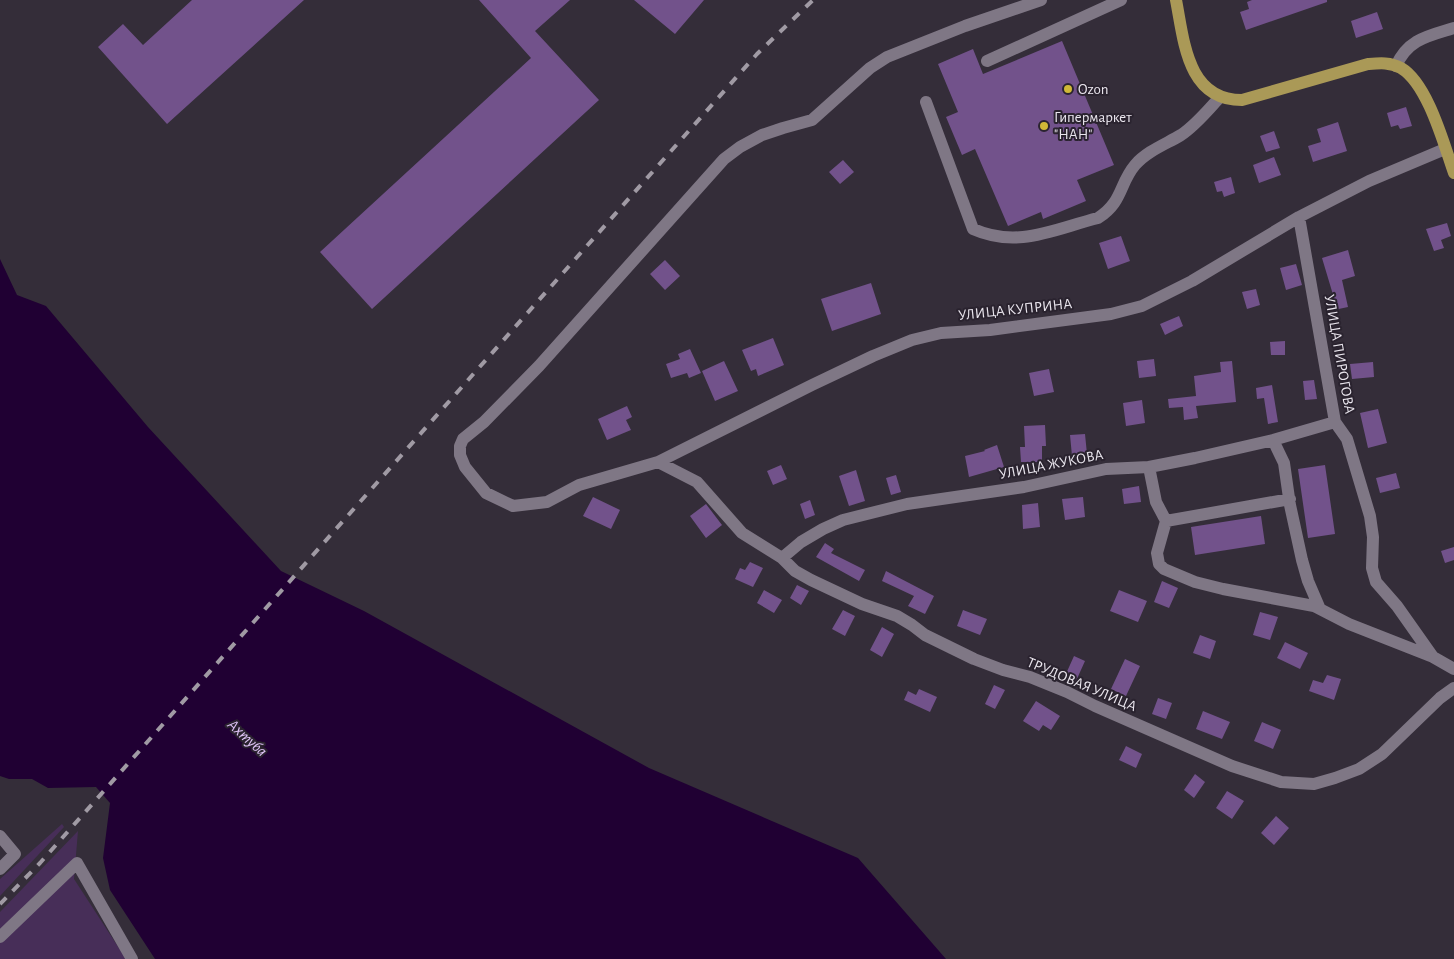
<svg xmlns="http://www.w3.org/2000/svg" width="1454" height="959" font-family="'Alegreya Sans',sans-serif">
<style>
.green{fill:#472e58}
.water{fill:#200033}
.building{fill:#72528b}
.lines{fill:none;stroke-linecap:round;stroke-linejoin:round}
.minor{stroke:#7f7785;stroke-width:12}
.major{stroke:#aa9957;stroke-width:12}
.rail{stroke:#a09aa4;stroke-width:4;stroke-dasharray:9 9;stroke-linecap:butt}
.poi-dot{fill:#d0b837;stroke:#2a232f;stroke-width:2}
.labels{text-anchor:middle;stroke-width:4;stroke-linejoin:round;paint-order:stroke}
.poi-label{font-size:15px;fill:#eae6ee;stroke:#2a232f;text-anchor:start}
.street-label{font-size:15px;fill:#eae6ee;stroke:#2a232f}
.water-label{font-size:16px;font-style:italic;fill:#e1c5f8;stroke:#2a232f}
</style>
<rect width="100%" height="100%" fill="#342d39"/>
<path class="green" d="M62 824 64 827 0 896V879Z
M78 831 74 879 126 959H0V912Z"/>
<path class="water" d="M0 259 17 295 46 306 148 427 281 571 364 611 649 768 858 858 946 959H155L110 890 103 858 110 803 96 787 48 788 32 779H9L0 776Z"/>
<path class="building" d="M192 0H304L167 124 98 47 123 24 143 45Z
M479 0H570L535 31 599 100 372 309 320 252 531 58Z
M634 0H704L675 34Z
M1252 0H1327V2L1246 30 1240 12 1249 9 1247 2Z
M1377 12 1383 29 1356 38 1351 21Z
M1062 41 1114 165 1077 180 1086 201 1043 219 1041 212 1008 226 975 149 962 155 946 117 958 112 938 64 973 49 983 74Z
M1406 107 1412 126 1400 129 1398 125 1391 127 1387 113Z
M1338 122 1347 151 1313 162 1308 146 1321 142 1317 129Z
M1274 131 1280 148 1266 152 1260 136Z
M1274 157 1281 175 1259 183 1253 165Z
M843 160 854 172 840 184 829 172Z
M1231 177 1235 193 1224 197 1222 191 1217 192 1214 182Z
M1447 223 1451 236 1441 240 1444 248 1434 251 1426 229Z
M1121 236 1130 261 1108 269 1099 243Z
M1348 250 1355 276 1342 280 1348 307 1334 310 1332 299 1334 298 1322 258Z
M665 260 680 276 665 290 650 274Z
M1296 264 1302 285 1286 290 1280 268Z
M871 283 881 314 832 331 821 299Z
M1256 289 1260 305 1247 309 1242 292Z
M1179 316 1183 326 1165 335 1160 324Z
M773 338 784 365 758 376 756 369 751 371 742 350Z
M1285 341V355H1271L1270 342Z
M690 349 701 373 689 378 687 373 671 378 666 364 680 359 678 354Z
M1154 359 1156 376 1139 378 1137 361Z
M724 361 738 391 715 401 702 371Z
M1232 361 1236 402 1196 406 1198 418 1184 420 1183 407 1169 408 1168 399 1196 396 1194 376 1221 372 1220 362Z
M1373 362 1374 377 1352 379 1350 364Z
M1049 369 1054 392 1034 396 1029 373Z
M1314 380 1317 399 1305 400 1303 381Z
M1272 385 1278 422 1268 424 1264 398 1257 399 1256 388Z
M1142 400 1145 423 1126 426 1123 403Z
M627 406 632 417 626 420 631 430 607 440 598 419Z
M1378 409 1387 443 1368 448 1360 413Z
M1045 425 1046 446H1042V462H1021L1020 447H1025L1024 426Z
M1085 434 1087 454 1072 456 1070 435Z
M997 445 1004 467 969 477 965 456 985 451 984 450Z
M781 465 787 479 773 485 767 471Z
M1325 465 1335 534 1308 538 1298 469Z
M856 470 865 501 849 506 839 476Z
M1396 473 1400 488 1380 493 1376 478Z
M896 475 901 492 891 495 886 478Z
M1139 486 1141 502 1124 504 1122 489Z
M593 497 620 510 611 529 583 516Z
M1083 497 1085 517 1065 520 1062 499Z
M810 500 815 515 805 519 800 504Z
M1038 503 1040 527 1023 529 1022 505Z
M706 504 722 525 706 538 690 516Z
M1261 516 1265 544 1195 555 1191 527Z
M825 543 834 549 831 553 865 570 859 581 816 557Z
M1454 547V560L1445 563 1441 551Z
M750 562 763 568 753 587 735 579 740 568 745 570Z
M886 571 934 596 925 614 908 606 914 596 882 581Z
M1162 581 1178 588 1169 608 1154 602Z
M797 585 809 591 801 605 790 598Z
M764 590 782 600 774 613 757 603Z
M1119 590 1147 601 1138 622 1110 611Z
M843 610 855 616 845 636 832 629Z
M963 610 987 619 980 635 957 626Z
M1260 612 1278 617 1270 640 1253 635Z
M882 627 894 634 882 657 870 650Z
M1200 635 1216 641 1210 659 1193 653Z
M1285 642 1308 653 1300 669 1277 658Z
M1074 656 1085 661 1076 681 1065 676Z
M1125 659 1140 666 1126 696 1111 689Z
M1327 675 1341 679 1334 700 1309 691 1313 680 1323 683Z
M994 685 1005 690 995 709 985 704Z
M919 689 937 697 930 712 904 700 908 691 916 695Z
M1158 698 1172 703 1166 719 1152 714Z
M1036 701 1060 716 1051 730 1043 725 1039 731 1023 721Z
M1203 711 1230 722 1222 739 1196 729Z
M1262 722 1281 730 1273 749 1254 741Z
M1126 746 1142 754 1136 768 1119 760Z
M1195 774 1205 782 1194 798 1184 790Z
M1227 791 1244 801 1232 819 1216 808Z
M1276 816 1289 828 1274 845 1261 833Z"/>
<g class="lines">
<path class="minor" d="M1041 0 965 26 887 57 870 68 812 120 783 128 762 135 740 147 724 159 539 366 484 422 463 439 460 446V455L465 467 486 493 513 506 547 502 579 485 658 462 812 385 873 356 912 340 941 333 990 330 1111 314 1142 306 1192 281 1299 217 1369 181 1445 149
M987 61 1121 0
M1396 66C1408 39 1428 36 1454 28
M926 102 973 229C1018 249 1054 229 1098 218 1123 202 1119 184 1135 165 1147 151 1166 144 1181 135 1196 125 1208 110 1220 97
M1299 217 1335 422 1347 439 1370 516 1373 537 1372 568 1376 582 1397 606 1433 657 1454 669
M1273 440 1284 463 1290 505 1302 560 1308 581 1320 609
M658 462 697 482 742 533 782 558 795 571 811 580 862 604 897 616 912 625 925 635 974 659 1003 670 1030 677 1067 692 1095 706 1232 766 1281 782 1314 784 1335 778 1359 769 1382 754 1440 698 1454 688
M1149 467 1156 502 1166 521 1157 553 1159 564 1164 569 1195 582 1223 589 1314 606 1349 624 1433 657
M1166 521 1290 499
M782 558 801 542 823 529 843 520 907 504 1024 487 1106 469 1149 467 1195 458 1273 440 1335 422
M0 836 15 854 0 869
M0 937 77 863 132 959"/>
<path class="major" d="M1176 0C1184 41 1187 100 1242 100L1368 64C1380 63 1390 62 1401 68 1428 84 1444 145 1454 173"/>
<path class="rail" d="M0 904 40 863 757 54 813 0"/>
</g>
<g class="poi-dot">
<circle cx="1068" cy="89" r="5"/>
<circle cx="1044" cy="126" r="5"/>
</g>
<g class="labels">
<g class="poi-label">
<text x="1078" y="94">Ozon</text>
<text x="1054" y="122">Гипермаркет<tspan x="1054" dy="17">"НАН"</tspan></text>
</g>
<g class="street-label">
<text transform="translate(1015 309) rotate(-6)" y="5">УЛИЦА КУПРИНА</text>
<text transform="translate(1340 354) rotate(80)" y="5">УЛИЦА ПИРОГОВА</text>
<text transform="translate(1051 464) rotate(-11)" y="5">УЛИЦА ЖУКОВА</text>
<text transform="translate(1082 684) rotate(23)" y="5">ТРУДОВАЯ УЛИЦА</text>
</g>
<g class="water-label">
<text transform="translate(248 737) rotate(42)" y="6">Ахтуба</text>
</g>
</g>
</svg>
